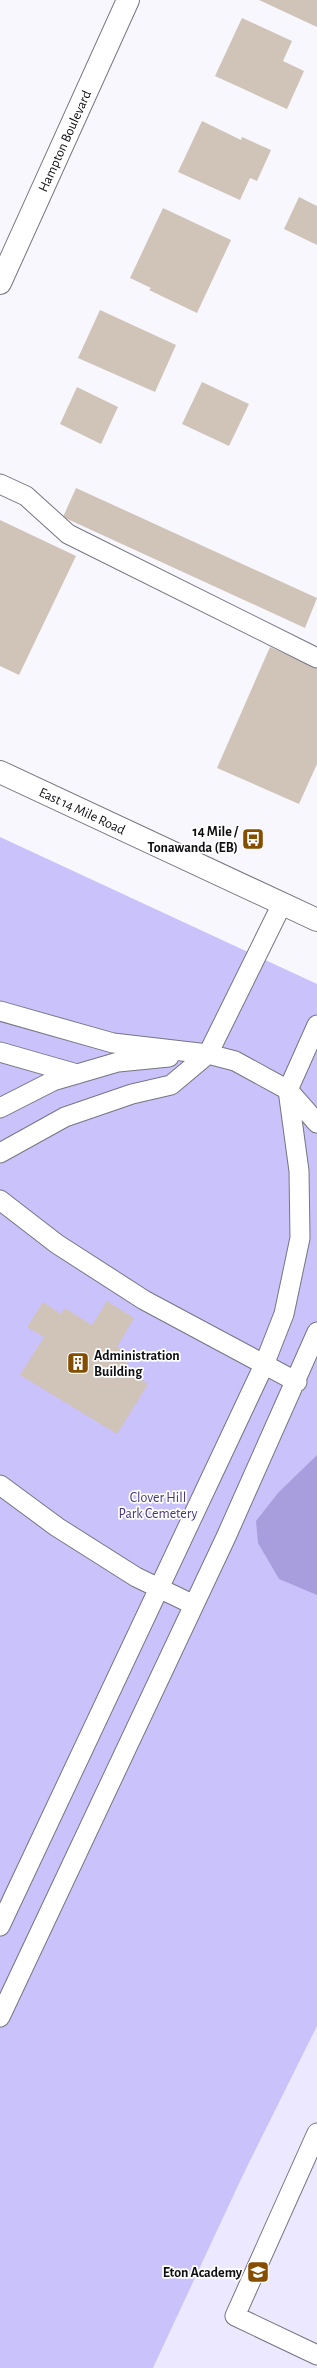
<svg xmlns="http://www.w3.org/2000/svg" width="317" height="2368" font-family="'Alegreya Sans',sans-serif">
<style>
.built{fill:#ebe8ff}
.green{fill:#cac2fa}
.water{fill:#a89edd}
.building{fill:#d0c4b9}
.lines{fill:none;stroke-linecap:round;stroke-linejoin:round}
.lane-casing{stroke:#767582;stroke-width:21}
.street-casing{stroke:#767582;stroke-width:24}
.secondary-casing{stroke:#767582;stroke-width:24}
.lane{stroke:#fff;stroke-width:19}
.street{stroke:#fff;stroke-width:22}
.secondary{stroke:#fff;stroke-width:22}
.labels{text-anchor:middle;stroke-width:3.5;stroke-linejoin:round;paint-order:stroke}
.street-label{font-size:14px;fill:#0f0e13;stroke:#fff}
.poi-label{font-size:14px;font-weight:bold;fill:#0f0e13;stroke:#fff;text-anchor:end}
.park-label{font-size:14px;fill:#46337e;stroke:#fff}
</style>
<rect width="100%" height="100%" fill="#f7f7fd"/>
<path class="built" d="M317 2026V2368H153L243 2175Z"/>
<path class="green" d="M0 837 317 984V2026L243 2175 153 2368H0Z"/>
<path class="water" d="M317 1455V1595L279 1579 258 1543 256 1521 278 1493Z"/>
<path class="building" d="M259 0H317V27Z
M242 18 292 41 283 61 304 71 287 109 215 76Z
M202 121 241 140 242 137 271 150 257 181 250 178 240 200 178 172Z
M299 197 317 206V245L284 229Z
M163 208 231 240 197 313 149 290 151 288 130 278Z
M100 310 176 345 155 392 78 358Z
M202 382 249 404 229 446 182 424Z
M77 387 118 407 101 444 60 424Z
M76 488 317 598 305 628 63 517Z
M0 520 76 556 19 675 0 666Z
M270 647 317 668V764L299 804 217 768Z
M107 1301 134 1318 117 1347 132 1356 124 1369 148 1384 117 1434 20 1375 44 1337 27 1327 43 1302 61 1314 65 1308 92 1325Z"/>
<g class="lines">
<g class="lane-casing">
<path id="lane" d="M0 484 26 496 68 534 317 658
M0 1011 113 1043 208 1054 235 1061 288 1090 317 1123
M0 1052 77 1074
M0 1108 53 1081 118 1062 169 1057
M0 1153 65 1117 132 1094 171 1085 208 1054 282 904
M0 1200 57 1244 144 1300 297 1382
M0 1485 57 1527 136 1577 194 1605
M0 1926 264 1365 284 1314 300 1238 299 1171 288 1090 317 1025
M0 2017 226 1537 317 1332
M317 2133 235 2316 317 2355"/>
</g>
<g class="street-casing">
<g id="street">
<path id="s1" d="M0 283 128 0"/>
</g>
</g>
<g class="secondary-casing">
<g id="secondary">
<path id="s2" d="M0 772 317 920"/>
</g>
</g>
<use href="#lane" class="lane"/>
<use href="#street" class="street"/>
<use href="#secondary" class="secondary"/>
</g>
<defs>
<g id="bus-square" transform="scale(1.15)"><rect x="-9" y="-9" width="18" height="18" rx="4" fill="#854d00" stroke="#fff"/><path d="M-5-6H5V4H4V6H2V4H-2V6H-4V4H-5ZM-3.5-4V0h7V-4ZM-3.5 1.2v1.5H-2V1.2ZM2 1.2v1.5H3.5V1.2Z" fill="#fff"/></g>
<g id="building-square" transform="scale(1.15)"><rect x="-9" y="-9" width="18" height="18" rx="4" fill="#854d00" stroke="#fff"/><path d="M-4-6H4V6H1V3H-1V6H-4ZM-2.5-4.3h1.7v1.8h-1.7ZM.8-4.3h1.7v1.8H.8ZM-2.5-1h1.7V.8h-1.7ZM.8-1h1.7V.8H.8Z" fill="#fff"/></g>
<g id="school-square" transform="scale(1.15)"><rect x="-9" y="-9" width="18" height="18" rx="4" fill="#854d00" stroke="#fff"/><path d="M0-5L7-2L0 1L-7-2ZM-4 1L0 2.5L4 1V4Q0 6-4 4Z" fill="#fff"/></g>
</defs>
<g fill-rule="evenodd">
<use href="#bus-square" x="253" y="839"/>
<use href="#building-square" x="78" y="1363"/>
<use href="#school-square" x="258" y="2272"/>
</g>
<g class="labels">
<g class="street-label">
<text dy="5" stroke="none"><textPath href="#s1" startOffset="156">Hampton Boulevard</textPath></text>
<text dy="5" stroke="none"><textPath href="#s2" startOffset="91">East 14 Mile Road</textPath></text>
</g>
<g class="poi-label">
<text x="238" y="836">14 Mile /<tspan x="238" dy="16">Tonawanda (EB)</tspan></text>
<text x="94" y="1360" text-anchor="start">Administration<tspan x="94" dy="16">Building</tspan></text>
<text x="242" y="2277">Eton Academy</text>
</g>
<g class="park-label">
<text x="158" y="1502">Clover Hill<tspan x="158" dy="16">Park Cemetery</tspan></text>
</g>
</g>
</svg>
